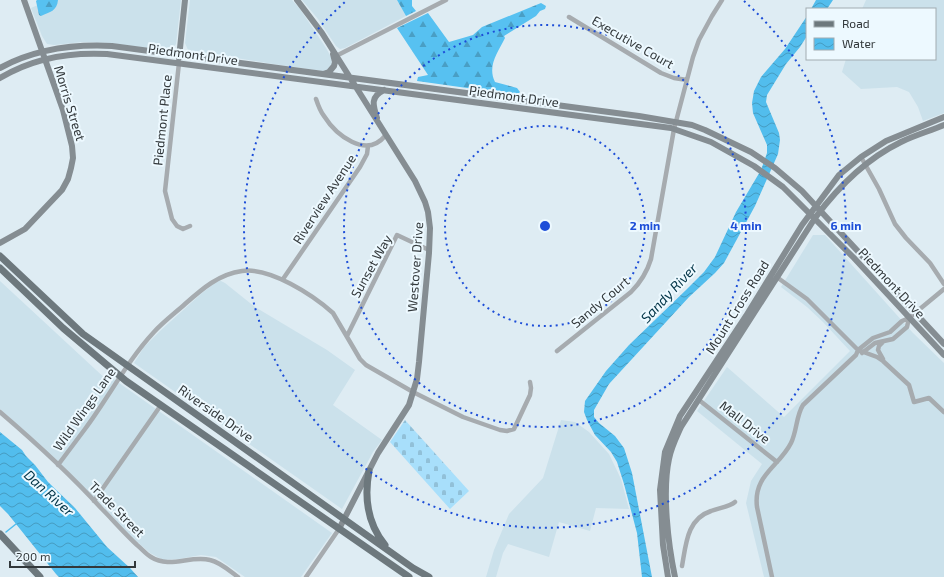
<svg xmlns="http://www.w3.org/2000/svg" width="944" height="577" font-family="'Exo 2',sans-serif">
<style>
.built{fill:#cbe1eb}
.forest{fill:url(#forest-firs)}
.cemetery{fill:url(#cemetery-stones)}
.water{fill:url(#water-waves)}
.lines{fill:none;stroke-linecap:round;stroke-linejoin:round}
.stream{stroke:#52bded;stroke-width:1.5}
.street{stroke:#a6abaf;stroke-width:4.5}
.secondary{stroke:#858d92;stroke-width:6}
.primary{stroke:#6d787d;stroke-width:7}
.ring{fill:none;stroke:#1d4ed8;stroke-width:2;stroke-dasharray:2 4}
.labels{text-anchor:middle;stroke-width:4;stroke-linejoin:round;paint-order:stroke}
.street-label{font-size:13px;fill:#32383b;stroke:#edf9ff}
.water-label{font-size:14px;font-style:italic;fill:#023447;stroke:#edf9ff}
.centre{fill:#1d4ed8;stroke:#edf9ff;stroke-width:2}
.ring-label{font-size:12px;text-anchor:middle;font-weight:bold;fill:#1d4ed8;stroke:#edf9ff;stroke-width:4;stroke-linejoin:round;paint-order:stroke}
</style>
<defs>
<pattern id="forest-firs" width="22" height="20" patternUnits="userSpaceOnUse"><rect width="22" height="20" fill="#57c1f1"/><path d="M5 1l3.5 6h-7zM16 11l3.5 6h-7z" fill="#499ec4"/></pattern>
<pattern id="cemetery-stones" width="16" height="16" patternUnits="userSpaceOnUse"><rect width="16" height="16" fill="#a8dffb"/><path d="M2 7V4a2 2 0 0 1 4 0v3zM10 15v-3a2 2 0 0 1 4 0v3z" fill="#91c0d8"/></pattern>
<pattern id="water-waves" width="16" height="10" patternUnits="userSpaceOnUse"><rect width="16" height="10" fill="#52bded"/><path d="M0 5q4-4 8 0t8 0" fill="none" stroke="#459bc1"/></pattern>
</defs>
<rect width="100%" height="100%" fill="#deecf3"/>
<path class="built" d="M49 0H181L176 44 172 49 169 51 110 43 82 42 54 45 47 44 42 36 31 8Z
M190 0H292L300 9 326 48 331 57 332 65 327 70 322 71 273 64 188 50 185 43Z
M302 0H397L406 16 345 48 340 49 336 46 318 19Z
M866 0H944V113L923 121 918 107 909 92 897 87 861 89 842 72 846 59H935V9H862Z
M813 235H825L913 333 944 363V577H764L746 503 751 481 762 464 697 411 727 367 784 417 850 351 823 322 807 307 781 287Z
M219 280 225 283 255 307 327 350 355 370 333 405 382 440 373 452 342 509 134 363 144 347 160 331 202 293Z
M0 281 109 382 112 378 332 533 301 577H245L216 557 201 555 179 559 163 560 150 553 128 534 104 507 41 446 0 409Z
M561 420 575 422 589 432 609 454 621 479 629 509 596 508 590 531 559 522 549 557 508 544 503 553 496 577H486L494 550 509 514 543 478Z"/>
<path class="forest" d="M37 0H58C57 11 50 12 41 16L39 15 36 1Z
M397 0H412V6L416 11 406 16Z
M541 3 546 6 545 9 540 11 536 16 504 36 505 38C498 52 487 66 495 82L517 88 520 92 517 95 417 81 418 77 428 75 397 28 428 13 449 42 473 35 482 27Z"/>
<path class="cemetery" d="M405 420 469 491 450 509 390 442Z"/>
<path class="water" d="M816 0H833L827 9H811Z
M807 16V36L800 47 786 64 767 95 766 102 779 133 780 140 778 154 755 206 724 263 715 273 689 297 609 384 594 410V417L599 423 615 436 624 448 632 473 652 577H642L637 533 624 484 617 462 611 452 595 435 587 420 584 412 585 401 606 371 629 345 686 290 704 272 715 257 736 212 761 170 767 153V145L753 113 752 103 754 91 761 77 785 49Z
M0 432 22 450 26 456 35 465 48 482 75 508 107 547 130 568 138 577H59L56 574 8 514 0 506Z"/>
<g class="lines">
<path class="stream" d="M6 532 16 524"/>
<path class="street" d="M569 17 661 73 674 78 687 80
M336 56 446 0
M179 63 165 191 172 219 177 226 183 229 190 226
M316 99C318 105 320 111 324 116 336 135 366 159 385 136
M861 157 879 189 895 224 906 238 930 263 944 284
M778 278 807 299 858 350 877 357 883 361 909 385 914 402 929 398 944 412
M283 279 360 167 367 154 368 146
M347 336 397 235 429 250
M858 350 873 338 890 332 902 321 909 318 944 289
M557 351 631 292C641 282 647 272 651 259L674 129 693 57 699 40 712 16 722 0
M862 353 875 343 893 339 907 327 909 318
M883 359 878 350 879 346 883 342
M699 400 777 462
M0 412C35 442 70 474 101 508 113 520 124 533 137 545 142 549 146 554 151 557 170 569 190 555 210 560 220 562 230 571 238 577
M58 465C67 453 76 441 85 429 109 397 127 361 154 332 163 322 175 313 185 304 202 289 219 274 242 271 270 267 313 295 333 313L360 359 366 365 413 392 463 417 500 430 507 431 514 429 530 395 531 388 530 382
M94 501 161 405
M682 566C686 544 687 519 711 511 719 508 729 507 735 502
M306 577 339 529
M772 577 757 507C753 475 779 467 791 443 797 431 796 416 803 405L856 355 858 350"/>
<path class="secondary" d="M297 0 322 33 415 181 425 202 428 212 430 228 429 253 419 362 417 379 409 405 378 453 339 529
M179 58 185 0
M0 68C35 49 73 44 112 46L639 116 692 125 705 130 751 152 775 168 802 191 944 344
M323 74 329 72 334 66 335 62 333 54
M0 78C33 58 69 52 107 54L671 128 711 142 754 166 783 187 854 258 944 355
M377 118C373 105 370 97 384 90
M0 243 25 229 62 190 68 179 71 168 73 158 72 146 63 110 24 0
M668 577 663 545 660 490 665 452 680 416 746 316 802 225 839 175 861 157 886 141 944 117
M675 577C668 544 662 492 669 459 671 448 676 438 681 427L815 218C838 187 866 159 901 142 915 135 930 131 944 125"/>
<path class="primary" d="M0 256 83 334 413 568 429 577
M0 268 63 328 126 381 409 577
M369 471C364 498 367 523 385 545
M0 534 40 577"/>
</g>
<g class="ring">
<circle cx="545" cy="226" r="100"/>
<circle cx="545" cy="226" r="201"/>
<path d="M744 1A301 301 0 1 1 346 1"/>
</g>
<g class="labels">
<g class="street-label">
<text transform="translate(633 42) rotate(30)" y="5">Executive Court</text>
<text transform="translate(193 54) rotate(8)" y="5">Piedmont Drive</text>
<text transform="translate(514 96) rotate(8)" y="5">Piedmont Drive</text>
<text transform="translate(70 103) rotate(73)" y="5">Morris Street</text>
<text transform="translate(162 120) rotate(-84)" y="5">Piedmont Place</text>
<text transform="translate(324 199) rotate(-57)" y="5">Riverview Avenue</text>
<text transform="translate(371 266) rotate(-61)" y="5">Sunset Way</text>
<text transform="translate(415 267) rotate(-86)" y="5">Westover Drive</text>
<text transform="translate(892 283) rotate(47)" y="5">Piedmont Drive</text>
<text transform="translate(600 302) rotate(-40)" y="5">Sandy Court</text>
<text transform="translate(737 307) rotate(-58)" y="5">Mount Cross Road</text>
<text transform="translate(84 409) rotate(-55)" y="5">Wild Wings Lane</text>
<text transform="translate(216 413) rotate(35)" y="5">Riverside Drive</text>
<text transform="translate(745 422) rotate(38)" y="5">Mall Drive</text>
<text transform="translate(117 509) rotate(45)" y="5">Trade Street</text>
</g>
<g class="water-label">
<text transform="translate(669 293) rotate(-47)" y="5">Sandy River</text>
<text transform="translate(49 493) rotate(42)" y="5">Dan River</text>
</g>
</g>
<circle cx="545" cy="226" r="6" class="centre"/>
<g class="ring-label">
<text x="645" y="230">2 min</text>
<text x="746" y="230">4 min</text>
<text x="846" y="230">6 min</text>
</g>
<rect x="806" y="8" width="130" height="52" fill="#edf9ff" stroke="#a2acb1"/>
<rect x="814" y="21" width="20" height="6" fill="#6d787d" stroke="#a2acb1"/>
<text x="842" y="28" font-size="12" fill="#32383b">Road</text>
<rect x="814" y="38" width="20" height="12" fill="url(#water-waves)" stroke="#a2acb1"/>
<text x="842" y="48" font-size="12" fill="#32383b">Water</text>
<path d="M10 561v6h125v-6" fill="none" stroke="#32383b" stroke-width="2"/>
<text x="16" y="561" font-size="12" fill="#32383b" stroke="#edf9ff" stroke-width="3" paint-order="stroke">200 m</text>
</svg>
